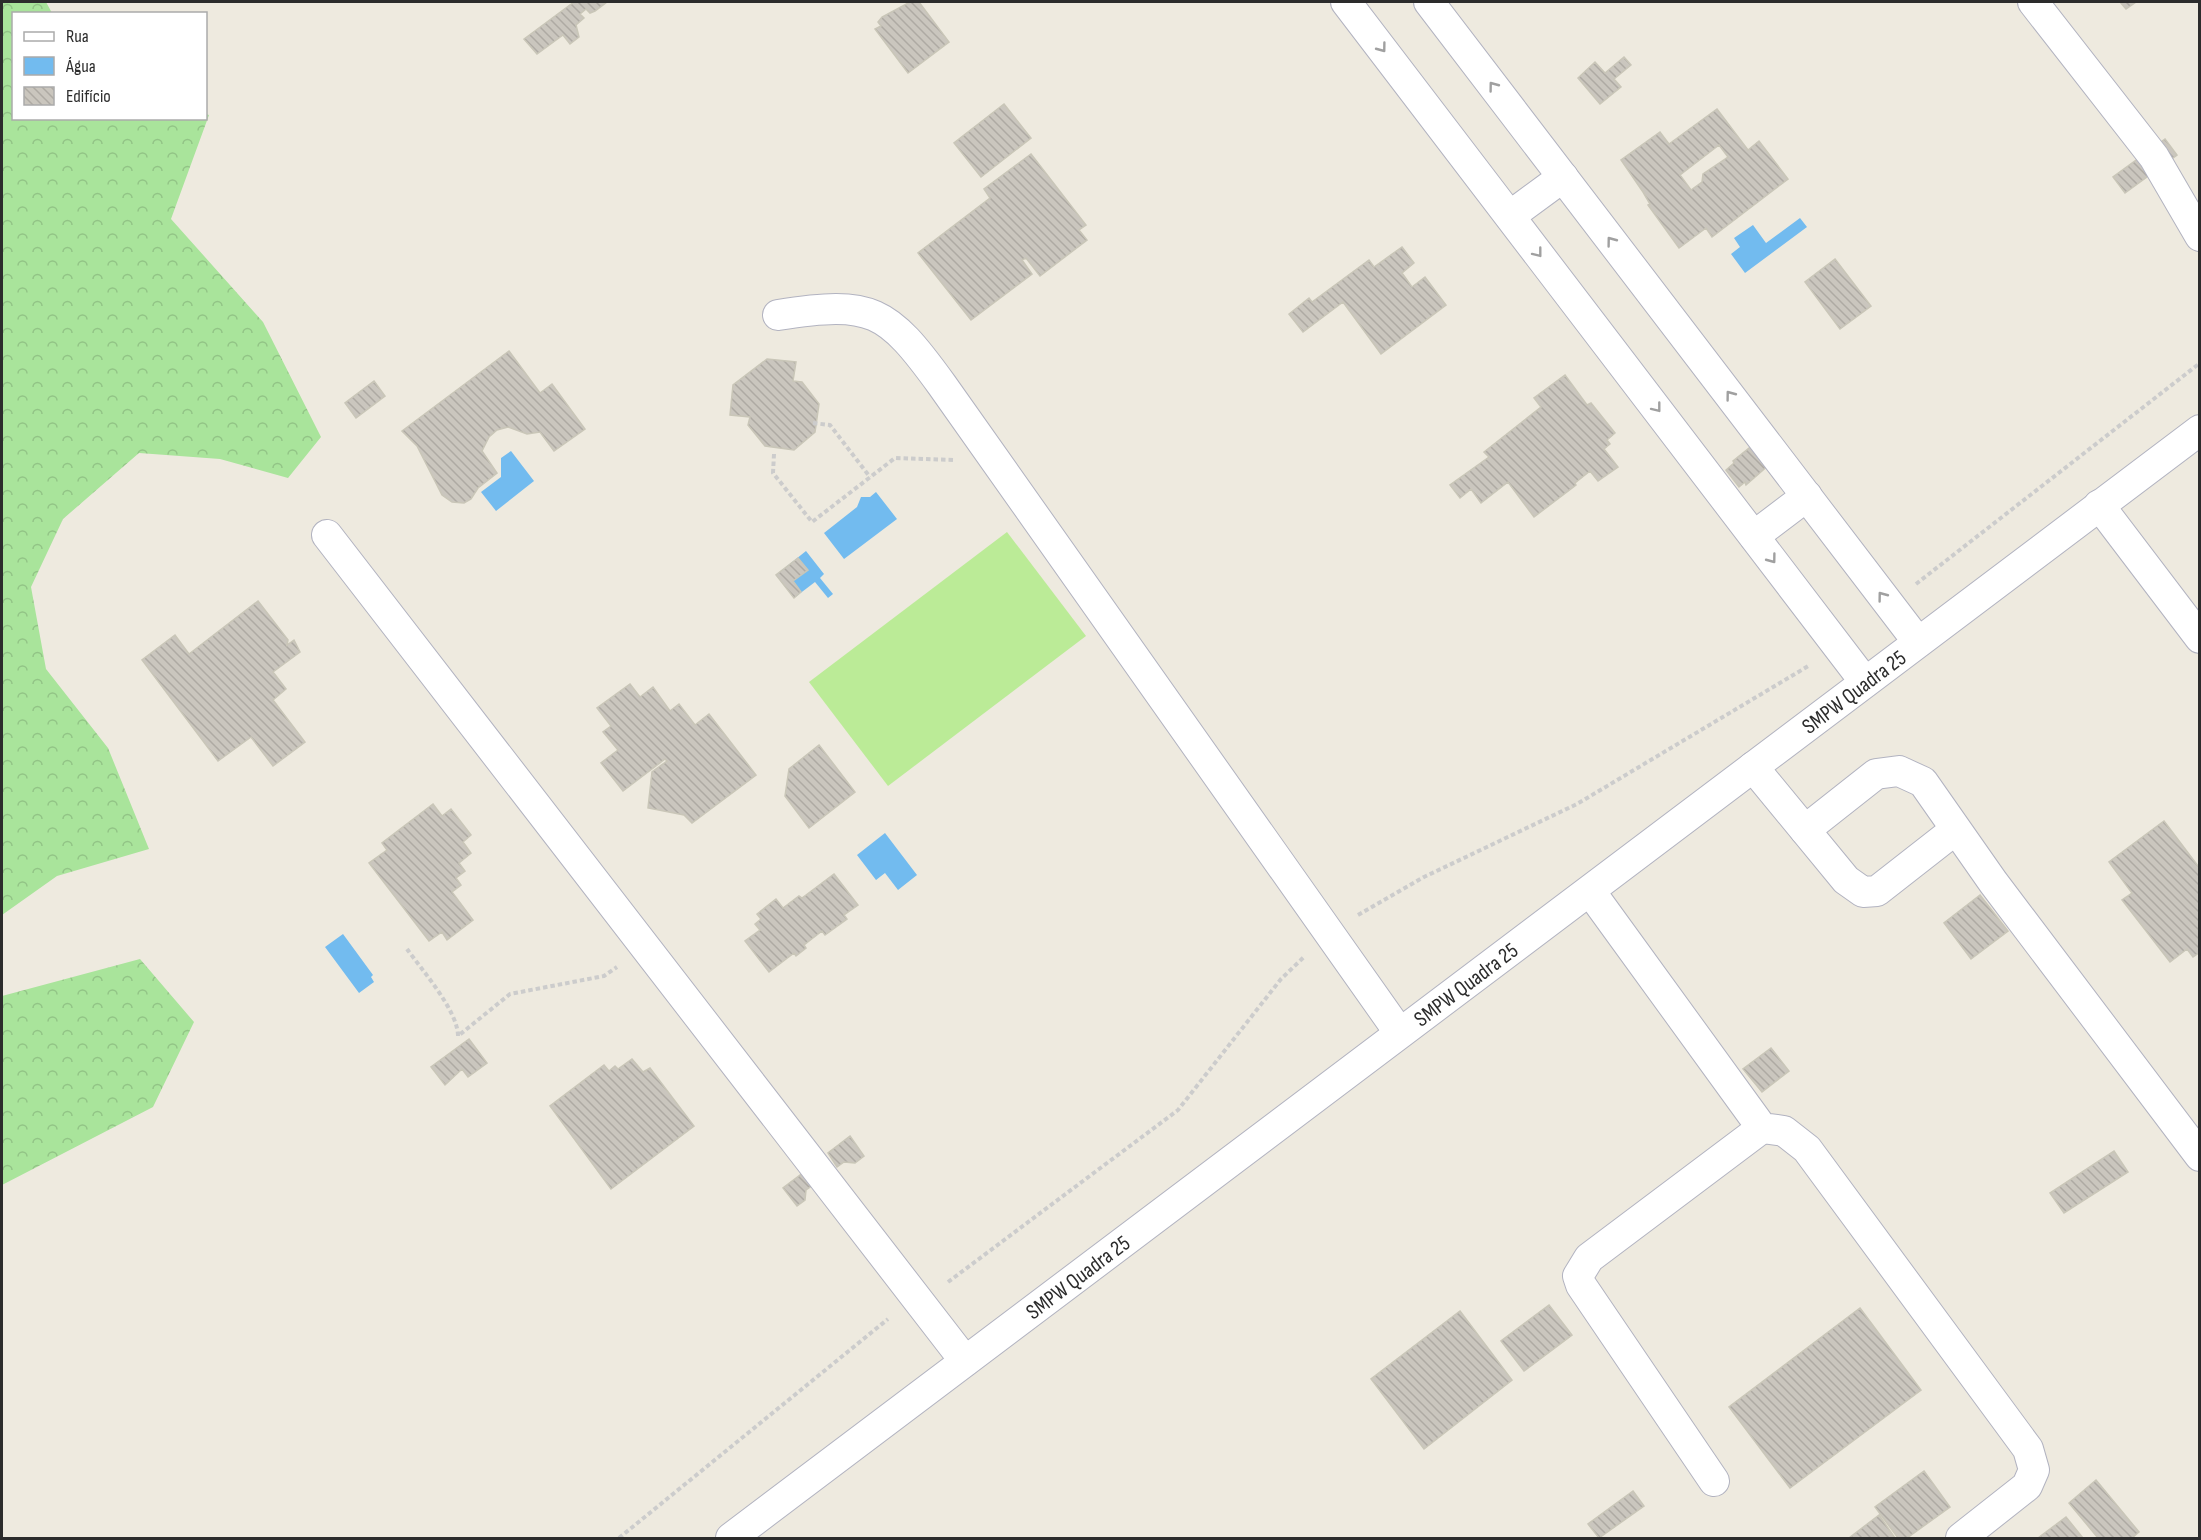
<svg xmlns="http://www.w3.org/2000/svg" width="2201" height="1540" font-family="'Sofia Sans Condensed',sans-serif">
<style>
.forest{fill:url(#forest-crowns)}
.pitch{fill:#bbeb97}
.water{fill:#72bbef}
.building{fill:url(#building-back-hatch);stroke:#c9c6b8;stroke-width:1.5;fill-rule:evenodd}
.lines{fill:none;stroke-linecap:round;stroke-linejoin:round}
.street-casing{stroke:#b2b3c0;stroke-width:32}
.path{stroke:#ccc;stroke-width:4;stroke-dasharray:4.5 3;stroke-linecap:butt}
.street{stroke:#fff;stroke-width:30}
.oneway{stroke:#a0a0a0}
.labels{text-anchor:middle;stroke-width:5;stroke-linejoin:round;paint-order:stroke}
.street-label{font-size:22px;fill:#2c2c2c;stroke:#fff}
</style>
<defs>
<pattern id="forest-crowns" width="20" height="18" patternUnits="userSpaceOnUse" patternTransform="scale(1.5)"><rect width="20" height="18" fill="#a9e49b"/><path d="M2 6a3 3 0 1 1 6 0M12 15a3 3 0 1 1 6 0" fill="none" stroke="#92c486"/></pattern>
<pattern id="building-back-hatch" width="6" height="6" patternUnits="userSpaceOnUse" patternTransform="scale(1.5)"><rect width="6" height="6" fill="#cac6be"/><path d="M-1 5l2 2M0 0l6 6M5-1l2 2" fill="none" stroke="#aeaaa3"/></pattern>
</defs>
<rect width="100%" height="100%" fill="#eeeadf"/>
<path class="forest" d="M2 2H46L52 13 14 14V118H206V114L209 115 171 219 263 322 321 437 288 478 220 459 139 453 63 519 31 587 46 669 108 748 149 849 57 876 2 915Z
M140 959 194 1022 153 1107 2 1185V996Z"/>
<path class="pitch" d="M1007 532 1086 636 888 786 809 682Z"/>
<path class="water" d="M1800 218 1807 227 1745 273 1731 254 1740 247 1734 238 1753 225 1766 243Z
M511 451 534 481 496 511 481 492 501 477V458Z
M876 492 897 519 844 559 824 533 857 507 861 497H870Z
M806 551 824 574 820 578 833 594 828 598 815 582 794 598 776 575Z
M885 833 917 875 898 890 885 873 876 880 857 855Z
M343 934 373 975 371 977 374 982 359 993 325 947Z"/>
<path class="building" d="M574 2H607L595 11 590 13 586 9 580 14 584 18 576 25 579 37 570 44 563 35 537 54 524 39Z
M910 2H919L949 42 908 73 875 29 881 26 878 22 882 17Z
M2120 2H2136L2126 9Z
M1624 57 1631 65 1614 79 1621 87 1600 104 1578 78 1595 62 1605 73Z
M1004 104 1031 138 981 177 954 143Z
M1717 109 1748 150 1759 141 1788 179 1712 237 1706 228 1679 248 1648 205 1650 204 1643 192 1621 160 1660 132 1669 144ZM1719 145 1728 157 1703 174 1702 182 1691 190 1680 175Z
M2165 139 2177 155 2125 193 2113 177Z
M1031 154 1086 225 1079 230 1087 240 1040 276 1026 258 1022 260 1032 274 971 320 918 253 990 198 984 189Z
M1402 247 1414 263 1402 273 1412 287 1425 277 1446 305 1381 354 1343 302 1303 332 1289 314 1309 298 1312 302 1369 260 1374 267Z
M1835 259 1871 306 1840 329 1805 282Z
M509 351 540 393 552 384 585 429 554 451 540 432 527 434 508 427 497 430 489 437 482 451 497 473 478 488 471 499 464 503 452 502 442 495 417 446 402 431Z
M767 359 796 362 793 381 802 382 819 404 815 432 794 450 765 446 748 425 750 417 730 415 733 385Z
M1565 375 1587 405 1591 403 1615 433 1607 440 1610 444 1604 449 1618 467 1598 481 1590 471 1575 483 1576 485 1534 517 1508 482 1481 503 1471 489 1460 498 1450 485 1489 457 1484 452 1541 407 1534 398Z
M374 381 385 396 356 418 345 403Z
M1754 444 1770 464 1746 485 1745 482 1739 487 1726 470 1734 463 1733 461Z
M798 558 808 570 793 581 801 592 794 598 776 575Z
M258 601 288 640 287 645 294 640 300 652 273 672 286 689 273 700 305 742 273 766 251 737 218 761 142 660 175 635 189 654Z
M630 684 640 697 653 687 670 711 679 704 695 725 709 714 756 775 692 823 684 815 648 808 652 772 667 761 665 759 623 791 601 763 618 750 603 732 611 726 597 708Z
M819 745 855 792 809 828 785 796 789 769Z
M433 804 442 816 451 809 471 835 463 842 471 853 459 863 465 871 456 878 461 885 452 892 473 920 447 940 442 932 429 941 369 863 387 850 382 843Z
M2164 821 2198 866 2200 864V952L2193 957 2187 949 2170 962 2122 900 2132 893 2109 862Z
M834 874 858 905 844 915 847 919 825 935 822 931 804 945 806 948 796 956 794 953 769 972 745 941 760 930 755 924 761 919 757 914 776 899 783 908 799 896 802 898Z
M1980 895 2008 931 1971 959 1944 923Z
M469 1039 487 1063 468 1077 462 1069 445 1085 431 1067Z
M1771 1048 1789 1071 1762 1092 1743 1069Z
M632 1059 643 1072 650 1068 694 1126 611 1189 550 1106 604 1065 609 1071 615 1066 618 1069Z
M850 1136 864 1156 855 1163 844 1162 837 1167 828 1153Z
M2114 1151 2128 1172 2064 1213 2050 1193Z
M804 1172 813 1185 806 1190 805 1200 797 1206 783 1188Z
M1549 1305 1572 1335 1524 1371 1501 1341Z
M1860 1308 1921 1390 1790 1488 1729 1407Z
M1460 1311 1512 1380 1424 1449 1371 1379Z
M1924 1471 1950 1507 1907 1538H1898L1875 1507Z
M2096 1480 2139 1532 2132 1538H2098L2069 1503Z
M1633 1491 1644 1506 1599 1538 1588 1524Z
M1879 1515 1895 1538H1849Z
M2066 1517 2083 1538H2038Z"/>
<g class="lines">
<g class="street-casing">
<g id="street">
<path d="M1346 2 1865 682"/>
<path d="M1429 2 1918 642"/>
<path d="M2033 2 2154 157 2200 236"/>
<path d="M1510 216 1563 177"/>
<path d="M778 315C872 300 887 309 942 385L1399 1032"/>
<path d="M2099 505 2200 638"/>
<path d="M327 535 965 1361"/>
<path d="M1754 536 1807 496"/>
<path d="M1753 767 1846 880 1863 892 1877 891 1955 830"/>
<path d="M1805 830 1876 774 1899 771 1923 782 1993 882 2200 1156"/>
<path d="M1590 891 1762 1128 1784 1131 1807 1149 2028 1449 2034 1470 2027 1486 1961 1538"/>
<path d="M1714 1481 1581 1285 1578 1276 1589 1258 1762 1128"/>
<path id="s1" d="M731 1538 2200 430"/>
</g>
</g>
<path class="path" d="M813 423 830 425 870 477
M774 454 773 473 812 522 895 458 953 460
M1916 584 2200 363
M1358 915 1424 877 1577 804 1810 665
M407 949C422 970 458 1011 458 1036L510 994 604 976 617 967
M948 1282 1178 1110 1281 979 1305 956
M619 1538 888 1319"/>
<use href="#street" class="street"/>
</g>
<defs><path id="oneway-chevron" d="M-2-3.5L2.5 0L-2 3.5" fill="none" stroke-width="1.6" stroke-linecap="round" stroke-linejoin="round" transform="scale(1.5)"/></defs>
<g class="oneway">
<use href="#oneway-chevron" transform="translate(1382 48) rotate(53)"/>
<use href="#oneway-chevron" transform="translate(1493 86) rotate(-127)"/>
<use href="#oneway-chevron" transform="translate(1611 241) rotate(-127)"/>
<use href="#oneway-chevron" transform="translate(1538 253) rotate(52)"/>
<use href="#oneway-chevron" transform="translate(1730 395) rotate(-127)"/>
<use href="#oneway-chevron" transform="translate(1657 408) rotate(52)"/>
<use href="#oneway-chevron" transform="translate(1772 559) rotate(53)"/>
<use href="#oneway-chevron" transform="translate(1882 596) rotate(-127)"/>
</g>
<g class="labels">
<g class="street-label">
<text dy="8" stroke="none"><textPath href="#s1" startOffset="1406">SMPW Quadra 25</textPath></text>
<text dy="8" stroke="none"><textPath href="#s1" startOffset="920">SMPW Quadra 25</textPath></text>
<text dy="8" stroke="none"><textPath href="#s1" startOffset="434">SMPW Quadra 25</textPath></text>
</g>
</g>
<rect width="2201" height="1540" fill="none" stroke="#2c2c2c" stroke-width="6"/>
<rect x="12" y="12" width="195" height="108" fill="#ffffff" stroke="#ababab" stroke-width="1.5"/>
<rect x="24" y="32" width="30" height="9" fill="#ffffff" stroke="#ababab" stroke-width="1.5"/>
<text x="66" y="42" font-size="18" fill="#2c2c2c">Rua</text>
<rect x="24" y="57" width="30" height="18" fill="#72bbef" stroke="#ababab" stroke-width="1.5"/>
<text x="66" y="72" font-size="18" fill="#2c2c2c">Água</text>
<rect x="24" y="87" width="30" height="18" fill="url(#building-back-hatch)" stroke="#ababab" stroke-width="1.5"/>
<text x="66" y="102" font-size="18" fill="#2c2c2c">Edifício</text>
</svg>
